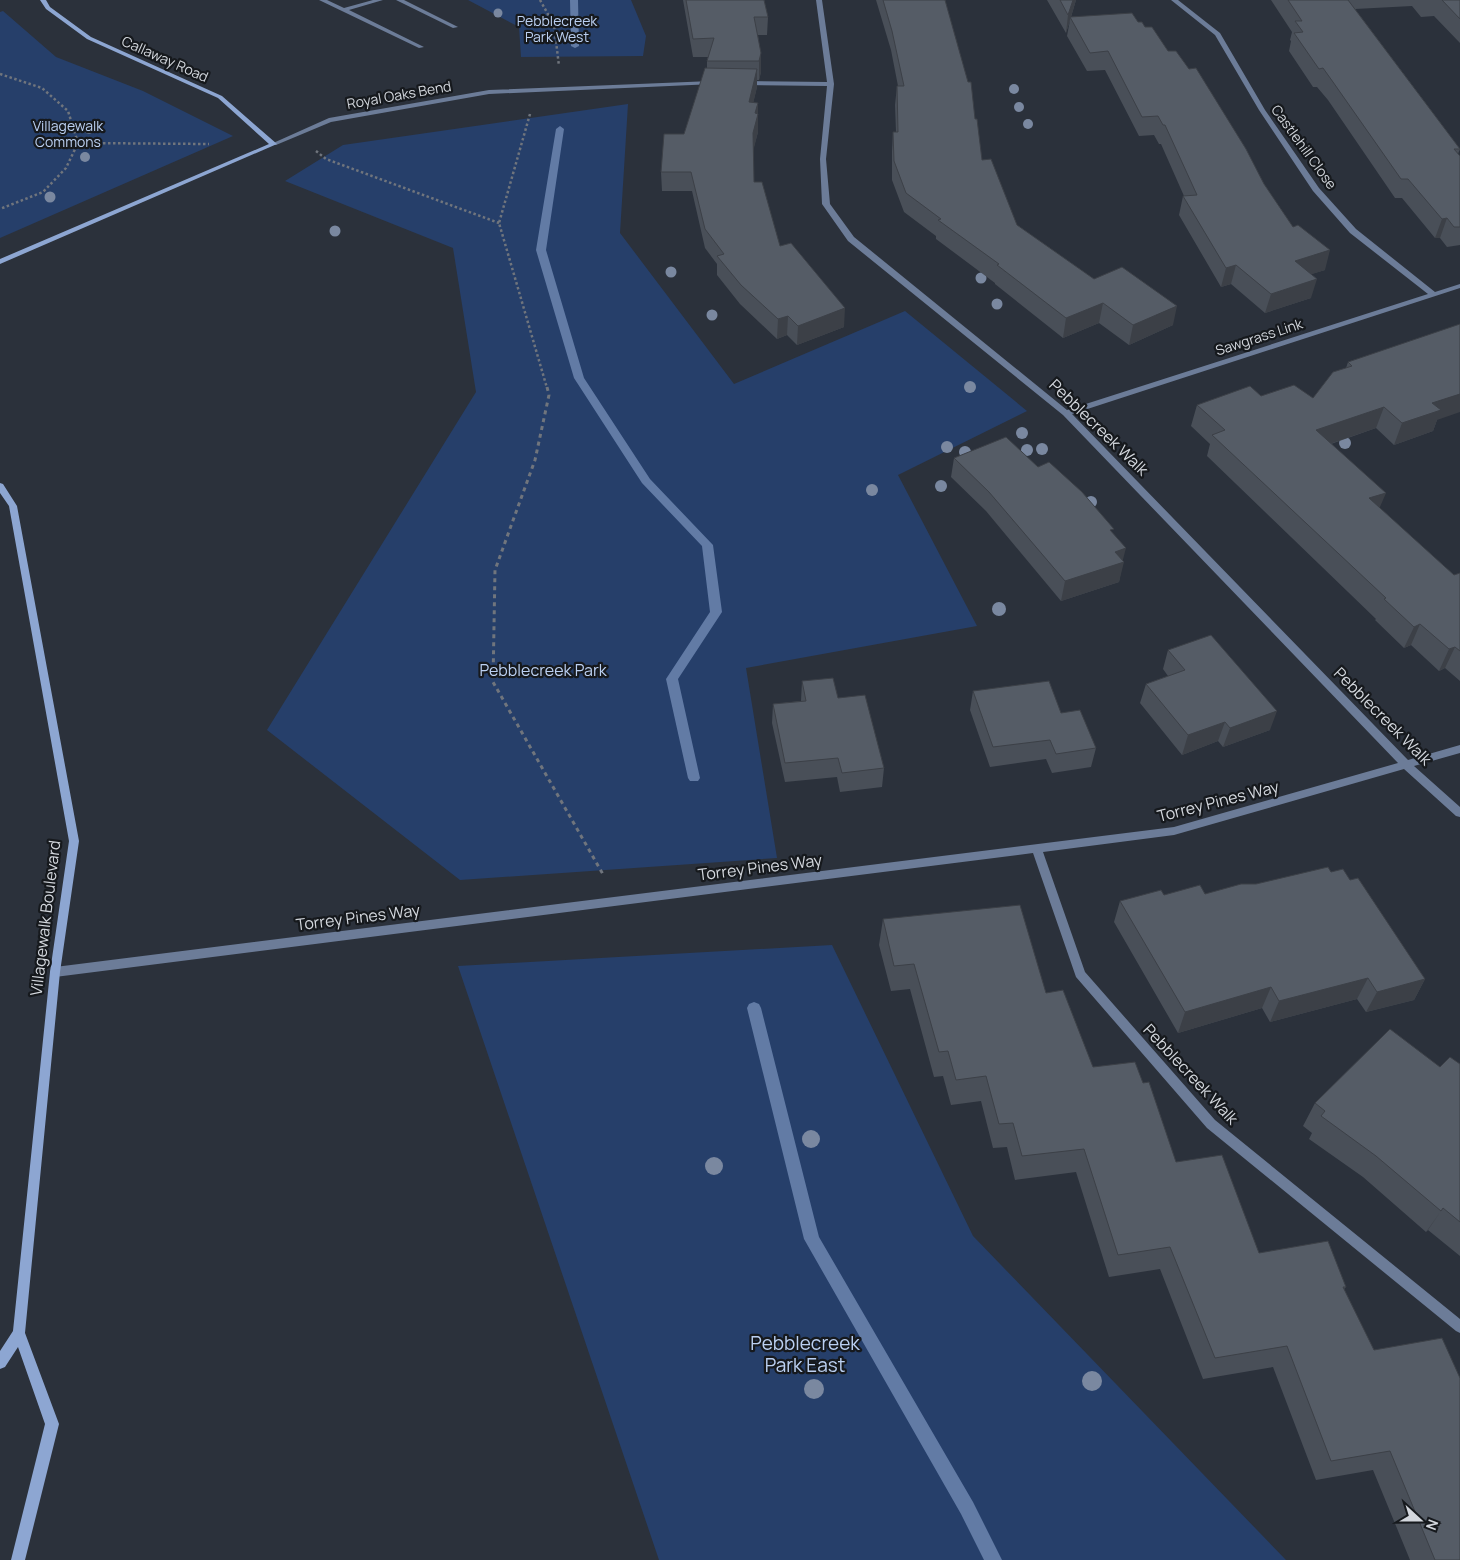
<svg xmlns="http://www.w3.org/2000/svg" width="1460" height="1560" font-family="Manrope,sans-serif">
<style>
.green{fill:#263f6a}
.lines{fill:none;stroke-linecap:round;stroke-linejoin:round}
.stream{fill:#627ba5;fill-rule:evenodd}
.path-far1{stroke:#70757d;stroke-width:2.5;stroke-dasharray:2.5 2.5;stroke-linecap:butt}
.path{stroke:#70757d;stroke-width:3;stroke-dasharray:4 4;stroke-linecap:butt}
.lane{fill:#6c7c98;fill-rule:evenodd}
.street{fill:#6c7c98;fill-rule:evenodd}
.secondary{fill:#8da6d2;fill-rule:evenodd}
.tree{fill:#7a88a0}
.wall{fill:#494f58}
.shaded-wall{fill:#3c4047}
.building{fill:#555c66;stroke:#3c4047}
.labels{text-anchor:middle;stroke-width:4.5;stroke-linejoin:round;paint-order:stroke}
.far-park-label{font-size:14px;fill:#bbd0f2;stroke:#16191d}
.far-street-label{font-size:14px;fill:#d3d7dd;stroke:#16191d}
.street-label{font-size:16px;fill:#d3d7dd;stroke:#16191d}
.park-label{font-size:16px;fill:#bbd0f2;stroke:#16191d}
.near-park-label{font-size:19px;fill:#bbd0f2;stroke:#16191d}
</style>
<rect width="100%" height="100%" fill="#2b313b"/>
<path class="green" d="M468 0H631L646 36 643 56 521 57 519 27Z
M3 11 56 57 143 91 233 136 0 238V12Z
M628 104 620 233 734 384 905 311 1027 411 898 475 977 626 746 668 777 858 460 880 267 730 476 392 453 248 285 181 343 145Z
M832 945 973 1236 1286 1560H659L458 966Z"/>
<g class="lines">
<path class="stream" d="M570 0H578L579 46 575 48 571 46Z
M560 126 564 129 546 250 584 378 650 479 713 545 722 612 678 679 700 778 698 781H690L688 778 666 679 710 612 702 546 642 483 574 378 536 250 556 129Z
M754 1002 759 1004 761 1008 819 1237 973 1502 1002 1560H984L961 1514 804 1239 747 1008 749 1004Z"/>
<path class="path-far1" d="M540 0 554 25 559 66
M0 74 42 88 68 111 78 143 66 168 43 192 0 209
M530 114 499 223 547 388
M78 143 209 144
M316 151 326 159 499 223"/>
<path class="path" d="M547 387 549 395 535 460 495 570 493 682 604 876"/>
<path class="lane" d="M319 0H327L344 8 373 0H383L349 10 424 47 419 48Z
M396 0H404L458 27 453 28Z"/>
<path class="street" d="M816 0H822L834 84 826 159 830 204 854 237 1067 410 1428 294 1350 233 1313 191 1259 110 1215 35 1171 0H1178L1220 33 1265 110 1319 188 1356 229 1435 292 1460 284V288L1072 414 1408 760 1460 745V753L1414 766 1460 807V817L1456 816 1404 769 1174 835 1043 852 1085 972 1215 1120 1460 1319V1333L1456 1331 1207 1128 1076 977 1033 853 55 977 51 975 50 972 51 969 55 967 1174 827 1398 763 1063 415 848 241 822 204 820 159 827 86 744 85 741 83 744 81 827 82Z
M712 81 715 83 714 84 489 94 331 122 276 145 271 144 329 118 489 90Z"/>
<path class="secondary" d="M40 0H46L50 7 91 37 222 96 277 144 0 264V259L269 144 218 98 87 39 46 9Z
M0 483 3 484 17 506 79 841 60 972 25 1333 59 1424 25 1560H11L45 1424 18 1347 5 1367 0 1369V1351L13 1331 50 972 69 841 9 506 0 493Z"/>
</g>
<g class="tree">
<circle cx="498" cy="13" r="4.5"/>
<circle cx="1014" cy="89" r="5"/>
<circle cx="1019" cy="107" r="5"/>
<circle cx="1028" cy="124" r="5"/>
<circle cx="89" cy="129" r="5"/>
<circle cx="85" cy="157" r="5"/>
<circle cx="50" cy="197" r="5.5"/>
<circle cx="335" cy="231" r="5.5"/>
<circle cx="671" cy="272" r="5.5"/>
<circle cx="981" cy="278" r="5.5"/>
<circle cx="997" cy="304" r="5.5"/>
<circle cx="712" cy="315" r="5.5"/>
<circle cx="970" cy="387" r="6"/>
<circle cx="1022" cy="433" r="6"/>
<circle cx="1345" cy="443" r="6"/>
<circle cx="947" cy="447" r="6"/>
<circle cx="1042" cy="449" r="6"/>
<circle cx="1027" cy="450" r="6"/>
<circle cx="965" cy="452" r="6"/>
<circle cx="941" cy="486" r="6"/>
<circle cx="872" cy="490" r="6"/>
<circle cx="1091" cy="502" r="6"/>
<circle cx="999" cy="609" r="7"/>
<circle cx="811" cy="1139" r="9"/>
<circle cx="714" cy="1166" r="9"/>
<circle cx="1092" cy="1381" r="10"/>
<circle cx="814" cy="1389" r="10"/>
</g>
<path class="wall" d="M683 0H764L768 17 767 35H758L761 72 759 80H757V87L753 103 757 114 758 132 753 150 754 182 780 246 844 327 797 345 787 335 777 339 740 304 717 275V264L705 248 692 191H662L661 172 684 134 707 68V61L708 57H693Z
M876 0H945L975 119 982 160 1017 225 1094 279 1173 325 1129 345 1099 323 1063 338 995 284V283L936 239V236L904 212 892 180V151L893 132H896L895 105 897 86H898L891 50Z
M1047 0H1076L1071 17 1138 22 1145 27 1168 51 1264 184 1293 227 1325 270 1311 274V298L1265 313 1231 284 1221 287 1179 215 1183 196H1184L1161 144H1159L1154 135 1139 136 1105 70 1087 71 1067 36 1070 20 1066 33Z
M1271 0H1460V43L1434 16 1421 17 1412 6 1355 9 1460 149 1458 154 1460 156V245L1447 247 1440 238H1435L1402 198H1395L1328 100 1317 87H1313L1289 51 1291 41 1290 40 1292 32Z
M1348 362 1437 420 1433 431 1394 445 1376 428 1331 444 1380 508 1454 575 1460 573V681L1445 668 1439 671 1411 645 1404 648 1375 620 1376 619 1207 456 1210 444 1191 426 1197 405 1261 396 1313 398 1346 368Z
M954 458 1113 534 1123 561 1119 582 1061 601 986 511 951 477Z
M1168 650 1270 730 1223 747 1218 741 1182 755 1140 703 1146 684 1168 676 1163 669Z
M802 681 838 698 884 768 882 787 840 792 837 777 785 782 772 723 773 704 801 701Z
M973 691 1061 713 1096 748 1091 767 1052 773 1046 759 990 767 970 710Z
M1331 872 1350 880 1425 979 1414 1000 1366 1012 1357 999 1270 1022 1262 1008 1178 1033 1114 922 1120 901 1164 895 1205 894 1256 884Z
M883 919 1046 993 1093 1067 1143 1083 1176 1162 1259 1253 1346 1287 1344 1289 1460 1560H1410L1373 1470 1316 1480 1273 1367 1203 1379 1160 1269 1109 1277 1076 1172 1015 1180 1007 1147 993 1148 981 1101 951 1105 943 1076 934 1077 910 989 891 991 879 945Z
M1460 1064V1256L1428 1230 1426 1232 1363 1177 1309 1139 1312 1133 1303 1126 1315 1103 1440 1067Z"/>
<path class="shaded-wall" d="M1073 0H1076L1066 33 1068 15Z
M761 53V72L759 80V61Z
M757 69V87L749 121V102Z
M758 103V132L753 152V133L755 113Z
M1447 218 1440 238H1435L1442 219Z
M1330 250 1325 270 1290 281 1295 261Z
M1236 265 1231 284 1221 287 1226 268Z
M1317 279 1311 298 1265 313 1271 294Z
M1103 303 1099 323 1063 338 1066 318Z
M1177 306 1173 325 1129 345 1133 325Z
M845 308 844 327 797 345 798 326Z
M788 316 787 335 777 339 778 319Z
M1460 394V412L1437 420 1433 431 1394 445 1402 423 1432 403Z
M1384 407 1376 428 1309 451 1316 430Z
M1386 493 1377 514 1369 498Z
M1126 548 1122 563 1124 562 1119 582 1061 601 1065 581 1115 552Z
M1420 624 1411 645 1404 648 1414 627Z
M1455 647 1445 668 1439 671 1449 649Z
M1277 711 1270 730 1223 747 1230 728Z
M1225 722 1218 741 1182 755 1188 735Z
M1368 978 1357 999 1270 1022 1279 1001Z
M1425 979 1414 1000 1366 1012 1377 992Z
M1271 987 1262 1008 1178 1033 1185 1012Z
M1443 1208 1428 1230 1426 1232 1441 1211Z"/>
<path class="building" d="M686 0H764L768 17H754L761 53 759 61H707L714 38 693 39Z
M883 0H945L968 82H971L975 119H977L982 160 991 159 1017 225 1094 279 1122 267 1177 306 1133 325 1103 303 1066 318 997 265 999 264 938 220 941 219 906 193 894 161 893 132H898L897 86H904L892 31Z
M1060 0H1073L1068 15Z
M1288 0H1348L1460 149H1454L1460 156V227H1454L1447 218 1442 219 1408 179H1401L1333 82 1323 68 1319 69 1294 33 1303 32 1295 21H1302Z
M1442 0H1460V19Z
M1132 13 1138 22H1142L1145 27H1152L1168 51H1176L1189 69 1196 68 1246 149 1264 184 1293 227 1298 225 1330 250 1295 261 1317 279 1271 294 1236 265 1226 268 1183 196 1197 195 1165 125H1163L1158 116 1142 117 1108 51 1090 53 1070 17Z
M705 68 757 69 749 102 758 103 755 113 758 114 753 133 754 182H762L780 246 791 243 845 308 798 326 788 316 778 319 741 285 717 256 724 254 705 229 691 172H661L664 134H684Z
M1460 324V394L1432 403 1441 410 1402 423 1384 407 1316 430 1386 493 1369 498 1454 575 1460 573V651L1455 647 1449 649 1420 624 1414 627 1384 599 1386 598 1212 435 1225 430 1197 405 1250 386 1261 396 1294 385 1313 398 1333 372 1352 366 1348 362Z
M1006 437 1038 467 1049 462 1082 492 1114 529 1110 530 1126 548 1115 552 1124 562 1065 581 989 492 954 458Z
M1211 635 1277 711 1230 728 1225 722 1188 735 1146 684 1185 670 1168 650Z
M833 678 838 698 865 695 884 768 842 773 838 758 785 763 773 704 806 701 802 681Z
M1049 681 1061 713 1080 710 1096 748 1056 754 1050 740 993 747 973 691Z
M1328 867 1331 872 1343 869 1350 880 1358 878 1425 979 1377 992 1368 978 1279 1001 1271 987 1185 1012 1120 901 1161 890 1164 895 1200 885 1205 894 1241 884H1256Z
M1020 905 1046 993 1063 990 1093 1067 1135 1062 1143 1083 1149 1082 1176 1162 1222 1155 1259 1253 1328 1241 1346 1287H1343L1374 1350 1442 1338 1460 1378V1560H1435L1390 1451 1331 1461 1287 1346 1215 1358 1170 1247 1118 1255 1084 1149 1022 1156 1013 1123 999 1124 986 1076 956 1080 948 1051 939 1052 914 964 894 966 883 919Z
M1390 1029 1440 1067 1450 1057 1460 1064V1222L1443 1208 1441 1211 1376 1156 1321 1116 1325 1111 1315 1103Z"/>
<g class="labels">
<g class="far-park-label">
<text x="557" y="26">Pebblecreek<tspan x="557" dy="16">Park West</tspan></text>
<text x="68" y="131">Villagewalk<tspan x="68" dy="16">Commons</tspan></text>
</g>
<g class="far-street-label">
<text transform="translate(165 59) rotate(24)" y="5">Callaway Road</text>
<text transform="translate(399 95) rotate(-10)" y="5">Royal Oaks Bend</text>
<text transform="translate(1304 147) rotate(54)" y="5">Castlehill Close</text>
<text transform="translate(1259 337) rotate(-18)" y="5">Sawgrass Link</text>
</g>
<g class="street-label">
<text transform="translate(1099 427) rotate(44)" y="6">Pebblecreek Walk</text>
<text transform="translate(1383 716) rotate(45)" y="6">Pebblecreek Walk</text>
<text transform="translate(1218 801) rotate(-14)" y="6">Torrey Pines Way</text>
<text transform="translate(760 867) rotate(-7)" y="6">Torrey Pines Way</text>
<text transform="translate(358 917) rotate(-7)" y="6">Torrey Pines Way</text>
<text transform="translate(45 918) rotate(-83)" y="6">Villagewalk Boulevard</text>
<text transform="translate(1191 1074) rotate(47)" y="6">Pebblecreek Walk</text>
</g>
<g class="park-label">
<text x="543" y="676">Pebblecreek Park</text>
</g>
<g class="near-park-label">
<text x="805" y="1350">Pebblecreek<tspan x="805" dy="22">Park East</tspan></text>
</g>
</g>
<g transform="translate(1420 1520) rotate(111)" stroke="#16191d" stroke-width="4" paint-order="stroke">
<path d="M0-4L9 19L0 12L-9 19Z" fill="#d3d7dd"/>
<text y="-8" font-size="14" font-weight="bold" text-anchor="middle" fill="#d3d7dd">N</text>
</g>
</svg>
